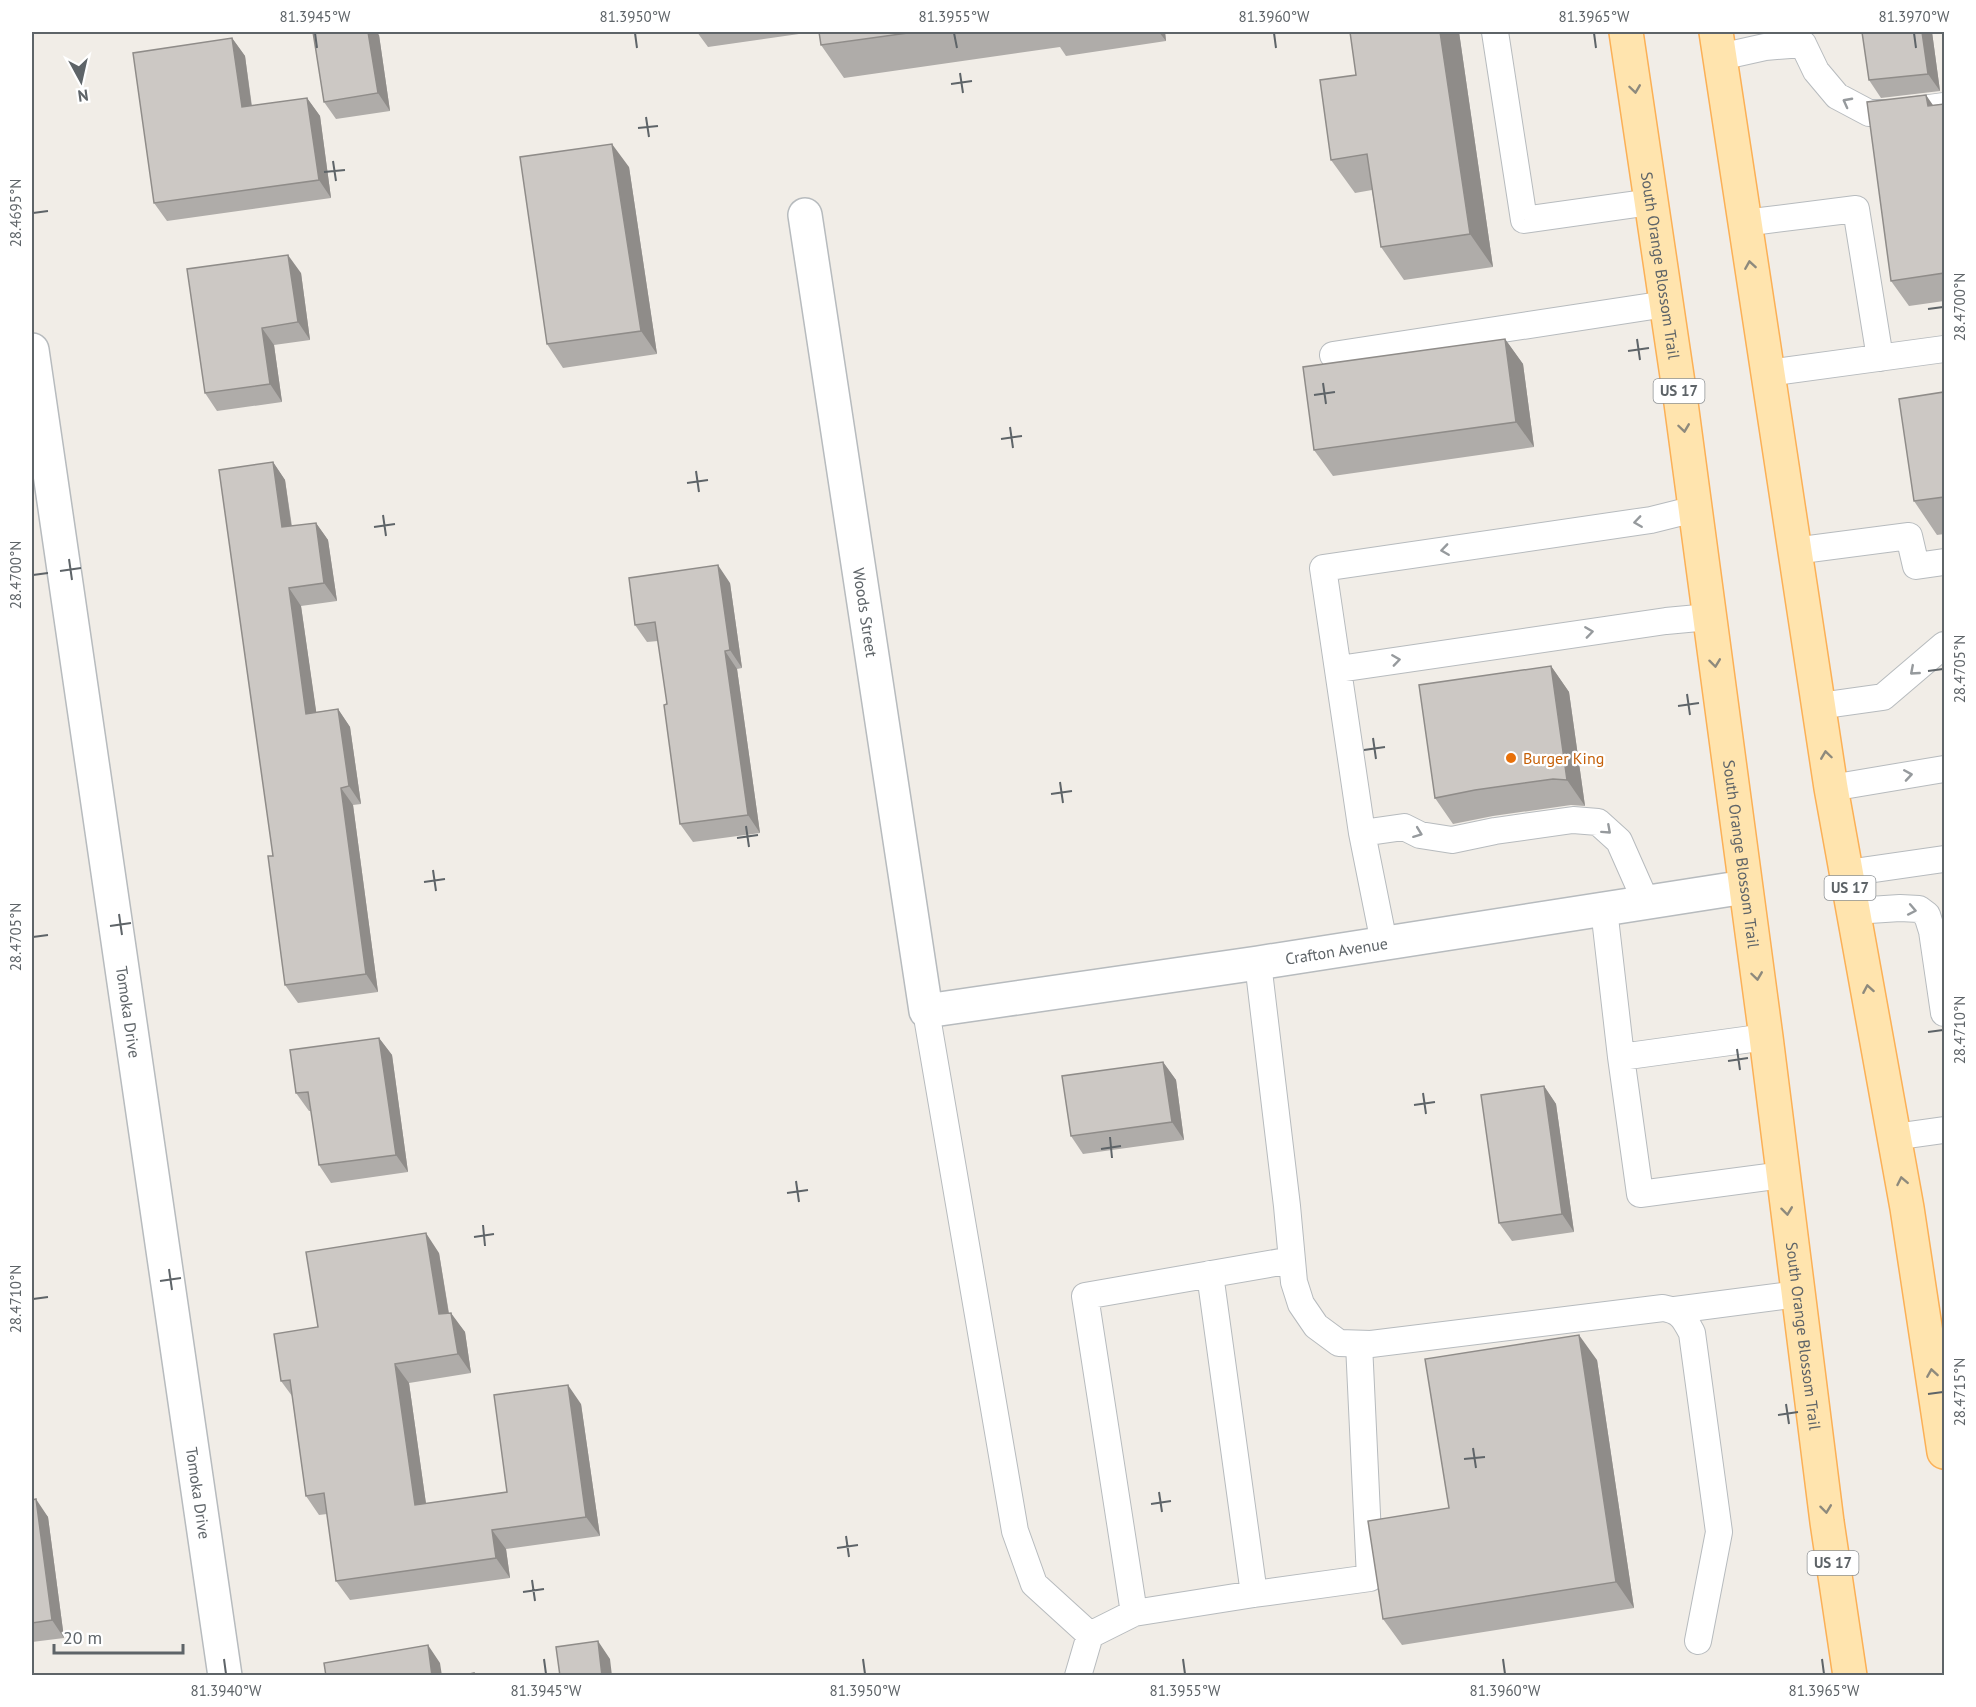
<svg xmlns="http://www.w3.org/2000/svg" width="1976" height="1707" font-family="'PT Sans',sans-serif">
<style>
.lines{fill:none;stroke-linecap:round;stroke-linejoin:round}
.service-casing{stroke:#b7bbbe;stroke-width:28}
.minor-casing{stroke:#b7bbbe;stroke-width:36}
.primary-casing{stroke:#fbb056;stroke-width:36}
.service{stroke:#fff;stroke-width:26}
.minor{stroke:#fff;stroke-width:33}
.primary{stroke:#ffe4ae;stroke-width:33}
.wall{fill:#afaca9}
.shaded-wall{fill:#8f8c89}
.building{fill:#ccc8c4;stroke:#8f8c89;stroke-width:1.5}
.oneway{stroke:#8e8a7d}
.oneway2{stroke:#969a9d}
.ticks{fill:none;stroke:#5e6468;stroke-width:2}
.food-dot{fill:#e8710a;stroke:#fff;stroke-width:2}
.labels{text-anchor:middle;stroke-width:4.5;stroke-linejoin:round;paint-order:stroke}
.shield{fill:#fff;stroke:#8e9295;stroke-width:1.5}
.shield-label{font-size:15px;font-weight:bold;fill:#5e6468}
.street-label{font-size:16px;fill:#5e6468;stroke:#fff}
.food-label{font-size:16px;fill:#c56008;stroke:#fff;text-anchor:start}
.neatline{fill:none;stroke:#5e6468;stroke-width:2}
.ticks-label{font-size:15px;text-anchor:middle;fill:#5e6468}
</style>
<rect width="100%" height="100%" fill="#f1ede7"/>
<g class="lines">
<g class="service-casing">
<path id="service" d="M1495 32 1524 220 1651 202
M1803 44 1816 71 1837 96 1869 113H1893L1944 106
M1720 57 1765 47 1803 44
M1744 223 1856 209 1880 358
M1333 355 1666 304
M1767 373 1944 349
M1794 551 1909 536 1916 566 1944 562
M1339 669 1666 621 1709 617
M1819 706 1883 697 1944 645
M1831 788 1944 769
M1362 833 1404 827 1420 835 1452 840 1495 831 1573 820 1598 822 1619 841 1646 902
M1847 873 1944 859
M1604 909 1621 1057 1766 1037
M1854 911 1900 908 1919 909 1927 915 1932 931 1944 1013
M1384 943 1362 833 1323 568 1651 520 1695 509
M1258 963 1287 1206 1294 1282 1301 1304 1316 1326 1339 1343 1371 1344 1663 1308C1681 1311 1684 1318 1692 1333L1719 1532 1698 1641
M926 1011 1015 1531 1034 1584 1090 1635
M1621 1057 1640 1194 1782 1175
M1894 1137 1944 1130
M1210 1274 1254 1594
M1675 1310 1798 1294
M1134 1613 1085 1296 1292 1260
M1078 1676 1090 1635 1134 1613 1254 1594 1370 1578 1359 1344"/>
</g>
<g class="minor-casing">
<g id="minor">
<path id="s1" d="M805 215 926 1011 1258 963 1745 887"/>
<path id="s2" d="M32 350 225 1676"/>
</g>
</g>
<g class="primary-casing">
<g id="primary">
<path id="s3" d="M1626 32 1681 403 1766 1037 1827 1522 1850 1676"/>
<path d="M1716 32 1831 788 1907 1208 1944 1452"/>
</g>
</g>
<use href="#service" class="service"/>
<use href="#minor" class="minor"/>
<use href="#primary" class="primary"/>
</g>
<path class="wall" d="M313 32H376L379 35 390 111 336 119 324 102Z
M697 32H813L708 47Z
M819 32H1165L1166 41 1066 56 1060 47 844 78 821 45Z
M1350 32H1459L1493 267 1404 280 1381 247 1372 190 1355 193 1331 160 1356 75Z
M1862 32H1932L1940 91 1881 98 1869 80Z
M232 38 245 56 252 106 307 98 320 116 331 198 167 221 154 203Z
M1944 104V301L1909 306 1891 281 1933 105Z
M629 167 657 354 563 368 547 344Z
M301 273 310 340 274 345 282 402 217 411 205 393Z
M1505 339 1523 364 1534 447 1333 476 1314 450Z
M1944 392V534L1937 535 1914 501Z
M273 462 285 480 292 526 316 523 328 540 337 601 301 606 316 712 338 709 350 727 361 804 353 805 378 992 298 1003 285 985 273 856Z
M730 583 742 668 737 669 760 833 693 842 680 824 667 704 658 641 647 642 635 625Z
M1551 666 1569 692 1585 806 1571 805 1493 816 1453 824 1435 798Z
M379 1038 392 1055 408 1172 331 1183 319 1165 311 1111H309L296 1093Z
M1163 1062 1176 1080 1184 1140 1083 1154 1071 1136Z
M1544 1086 1556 1104 1574 1232 1512 1241 1499 1223Z
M439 1253 449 1313 465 1332 471 1373 409 1383 426 1504 507 1492 581 1404 600 1536 506 1549 510 1578 350 1600 336 1581 327 1514 319 1515 306 1496 292 1396 281 1381 318 1327Z
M1597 1360 1634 1608 1402 1645 1383 1619Z
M32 1500 48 1517 64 1638 32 1642Z"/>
<path class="shaded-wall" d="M368 32H376L379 35 390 111 378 93Z
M1159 32H1165L1166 41Z
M1440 32H1459L1493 267 1470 234Z
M1922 32H1932L1940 91 1928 74Z
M232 38 245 56 254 125 242 107Z
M1926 95 1944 121 1928 106Z
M307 98 320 116 331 198 319 180Z
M612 144 629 167 657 354 641 331Z
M288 255 301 273 310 340 298 322Z
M262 328 274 345 282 402 270 384Z
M1505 339 1523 364 1534 447 1516 422Z
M273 462 285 480 294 545 282 527Z
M316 523 328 540 337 601 324 583Z
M718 565 730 583 742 668 730 650Z
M289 588 301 606 319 731 306 714Z
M725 651 737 669 760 833 748 815Z
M1551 666 1569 692 1585 806 1567 780Z
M338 709 350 727 361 804 349 786Z
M341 788 353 805 378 992 366 974Z
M379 1038 392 1055 408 1172 396 1155Z
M1163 1062 1176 1080 1184 1140 1172 1122Z
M1544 1086 1556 1104 1574 1232 1562 1214Z
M426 1233 439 1253 452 1334 439 1314Z
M451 1313 465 1332 471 1373 458 1354Z
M1579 1335 1597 1360 1634 1608 1616 1582Z
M395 1364 409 1383 429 1525 415 1505Z
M568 1385 581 1404 600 1536 586 1517Z
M36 1499 48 1517 64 1638 52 1620Z
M492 1530 506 1549 510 1578 496 1558Z
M598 1641 610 1659 612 1676H602Z
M428 1645 440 1663 442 1676H432Z"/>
<path class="building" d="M313 32H368L378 93 324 102Z
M819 32H915L821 45Z
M1350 32H1440L1470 234 1381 247 1367 154 1331 160 1320 80 1356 75Z
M1862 32H1922L1928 74 1869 80Z
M232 38 242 107 307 98 319 180 154 203 133 53Z
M1926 95 1928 106 1944 104V273L1891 281 1867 102Z
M612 144 641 331 547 344 520 157Z
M288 255 298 322 262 328 270 384 205 393 187 269Z
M1505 339 1516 422 1314 450 1303 367Z
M1944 392V497L1914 501 1899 399Z
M273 462 282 527 316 523 324 583 289 588 306 714 338 709 349 786 341 788 366 974 285 985 268 856H273L219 470Z
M718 565 730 650 725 651 748 815 680 824 664 705 667 704 655 622 635 625 629 578Z
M1551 666 1567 780 1553 779 1475 790 1435 798 1419 685Z
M379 1038 396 1155 319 1165 308 1092 296 1093 290 1050Z
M1163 1062 1172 1122 1071 1136 1062 1076Z
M1544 1086 1562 1214 1499 1223 1481 1095Z
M426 1233 439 1314 451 1313 458 1354 395 1364 415 1505 507 1492 494 1395 568 1385 586 1517 492 1530 496 1558 336 1581 324 1493 306 1496 290 1380 281 1381 274 1334 318 1327 306 1252Z
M1579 1335 1616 1582 1383 1619 1368 1521 1449 1508 1425 1359Z
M36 1499 52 1620 32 1623V1500Z
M598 1641 602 1676H560L556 1647Z
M428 1645 432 1676H326L324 1663Z
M474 1673V1676H461Z"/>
<defs><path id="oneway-chevron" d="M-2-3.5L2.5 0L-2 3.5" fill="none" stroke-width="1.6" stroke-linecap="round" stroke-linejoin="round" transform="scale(1.5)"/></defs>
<g class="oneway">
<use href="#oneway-chevron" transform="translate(1635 89) rotate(82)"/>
<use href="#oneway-chevron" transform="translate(1750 265) rotate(-99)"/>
<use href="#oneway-chevron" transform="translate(1684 428) rotate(82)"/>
<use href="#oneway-chevron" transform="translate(1715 663) rotate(83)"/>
<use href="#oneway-chevron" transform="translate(1826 755) rotate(-98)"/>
<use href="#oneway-chevron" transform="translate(1757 976) rotate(82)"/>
<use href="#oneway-chevron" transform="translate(1868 989) rotate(-100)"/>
<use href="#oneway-chevron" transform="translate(1902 1181) rotate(-101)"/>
<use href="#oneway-chevron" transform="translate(1787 1211) rotate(83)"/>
<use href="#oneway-chevron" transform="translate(1932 1373) rotate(-99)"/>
<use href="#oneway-chevron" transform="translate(1826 1509) rotate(83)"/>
</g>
<g class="oneway2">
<use href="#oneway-chevron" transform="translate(1847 102) rotate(-152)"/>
<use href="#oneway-chevron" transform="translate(1638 522) rotate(172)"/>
<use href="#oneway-chevron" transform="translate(1445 550) rotate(172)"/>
<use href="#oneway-chevron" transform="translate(1589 632) rotate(-8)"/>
<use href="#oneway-chevron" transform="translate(1396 660) rotate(-8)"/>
<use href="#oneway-chevron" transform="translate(1914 671) rotate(139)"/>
<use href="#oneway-chevron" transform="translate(1908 775) rotate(-9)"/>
<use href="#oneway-chevron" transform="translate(1607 830) rotate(42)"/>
<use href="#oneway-chevron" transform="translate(1418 833) rotate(21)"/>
<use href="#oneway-chevron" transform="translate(1912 910) rotate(11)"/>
</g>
<path class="ticks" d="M315 33 317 48M635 33 637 48M954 33 957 48M1274 33 1276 48M1594 33 1596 48M1914 33 1916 48M960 73 963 93M951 84 972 81M646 117 649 137M638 128 658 126M333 161 336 181M324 172 345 170M33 213 48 211M1928 309 1943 307M1637 339 1640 360M1628 351 1649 348M1323 383 1326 404M1314 395 1335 392M1010 427 1013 448M1001 439 1022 436M696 471 699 492M687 483 708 480M383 515 386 536M374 527 395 524M69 559 72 580M60 571 81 568M33 575 48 573M1928 671 1943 669M1687 694 1690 715M1678 706 1699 703M1373 738 1376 759M1364 750 1385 747M1060 782 1063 803M1051 794 1072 791M746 826 749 847M737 838 758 835M433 870 436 891M424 882 445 879M119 914 122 935M110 926 131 923M33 937 48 935M1928 1032 1943 1030M1737 1049 1740 1070M1728 1061 1748 1058M1423 1093 1426 1114M1414 1105 1435 1102M1110 1137 1112 1158M1101 1149 1121 1146M796 1181 799 1202M787 1193 808 1190M483 1225 485 1246M474 1237 494 1234M169 1269 172 1290M160 1281 181 1278M33 1299 48 1297M1928 1394 1943 1392M1786 1404 1789 1424M1778 1415 1798 1412M1473 1448 1476 1468M1464 1459 1485 1457M1159 1492 1162 1512M1151 1504 1171 1501M846 1536 849 1557M837 1548 858 1545M532 1580 535 1601M523 1592 544 1589M224 1659 226 1674M544 1659 546 1674M863 1659 865 1674M1183 1659 1185 1674M1503 1659 1505 1674M1822 1659 1824 1674"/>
<circle class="food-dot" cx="1511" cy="758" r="6"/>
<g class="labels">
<g class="shield">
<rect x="1653.5" y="379" width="51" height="24" rx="4.5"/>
<rect x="1824.5" y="876" width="51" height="24" rx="4.5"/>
<rect x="1807.5" y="1551" width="51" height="24" rx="4.5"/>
</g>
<g class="shield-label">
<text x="1679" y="396">US 17</text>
<text x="1850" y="893">US 17</text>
<text x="1833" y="1568">US 17</text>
</g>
<g class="street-label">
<text dy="6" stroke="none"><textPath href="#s3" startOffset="236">South Orange Blossom Trail</textPath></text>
<text dy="6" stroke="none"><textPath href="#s1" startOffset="402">Woods Street</textPath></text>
<text dy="6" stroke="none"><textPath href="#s3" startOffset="830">South Orange Blossom Trail</textPath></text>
<text dy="6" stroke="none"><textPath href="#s1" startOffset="1220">Crafton Avenue</textPath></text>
<text dy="6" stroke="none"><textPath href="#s2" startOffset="669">Tomoka Drive</textPath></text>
<text dy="6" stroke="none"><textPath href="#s3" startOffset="1316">South Orange Blossom Trail</textPath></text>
<text dy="6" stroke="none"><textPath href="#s2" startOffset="1155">Tomoka Drive</textPath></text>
</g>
<g class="food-label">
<text x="1523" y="764">Burger King</text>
</g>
</g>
<rect width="1976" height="1707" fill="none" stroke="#ffffff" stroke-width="66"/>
<g transform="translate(81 81) rotate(172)" stroke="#ffffff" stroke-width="4.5" paint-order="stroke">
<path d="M0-4.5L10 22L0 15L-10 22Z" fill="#5e6468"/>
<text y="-9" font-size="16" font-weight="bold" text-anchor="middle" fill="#5e6468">N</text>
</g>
<path d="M54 1644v9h129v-9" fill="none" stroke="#5e6468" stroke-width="3"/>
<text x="63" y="1644" font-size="18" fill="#5e6468" stroke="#ffffff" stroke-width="4.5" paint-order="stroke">20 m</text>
<rect x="33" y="33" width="1910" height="1641" class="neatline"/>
<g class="ticks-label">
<text x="315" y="22">81.3945°W</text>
<text x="635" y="22">81.3950°W</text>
<text x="954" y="22">81.3955°W</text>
<text x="1274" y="22">81.3960°W</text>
<text x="1594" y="22">81.3965°W</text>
<text x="1914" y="22">81.3970°W</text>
<text transform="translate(16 213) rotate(-90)" y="5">28.4695°N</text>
<text transform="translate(1960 307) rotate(-90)" y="5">28.4700°N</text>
<text transform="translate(16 575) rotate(-90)" y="5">28.4700°N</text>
<text transform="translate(1960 669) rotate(-90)" y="5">28.4705°N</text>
<text transform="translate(16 937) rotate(-90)" y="5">28.4705°N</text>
<text transform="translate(1960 1030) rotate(-90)" y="5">28.4710°N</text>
<text transform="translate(16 1299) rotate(-90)" y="5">28.4710°N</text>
<text transform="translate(1960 1392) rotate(-90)" y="5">28.4715°N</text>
<text x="226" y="1696">81.3940°W</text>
<text x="546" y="1696">81.3945°W</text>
<text x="865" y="1696">81.3950°W</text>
<text x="1185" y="1696">81.3955°W</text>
<text x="1505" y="1696">81.3960°W</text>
<text x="1824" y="1696">81.3965°W</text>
</g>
</svg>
